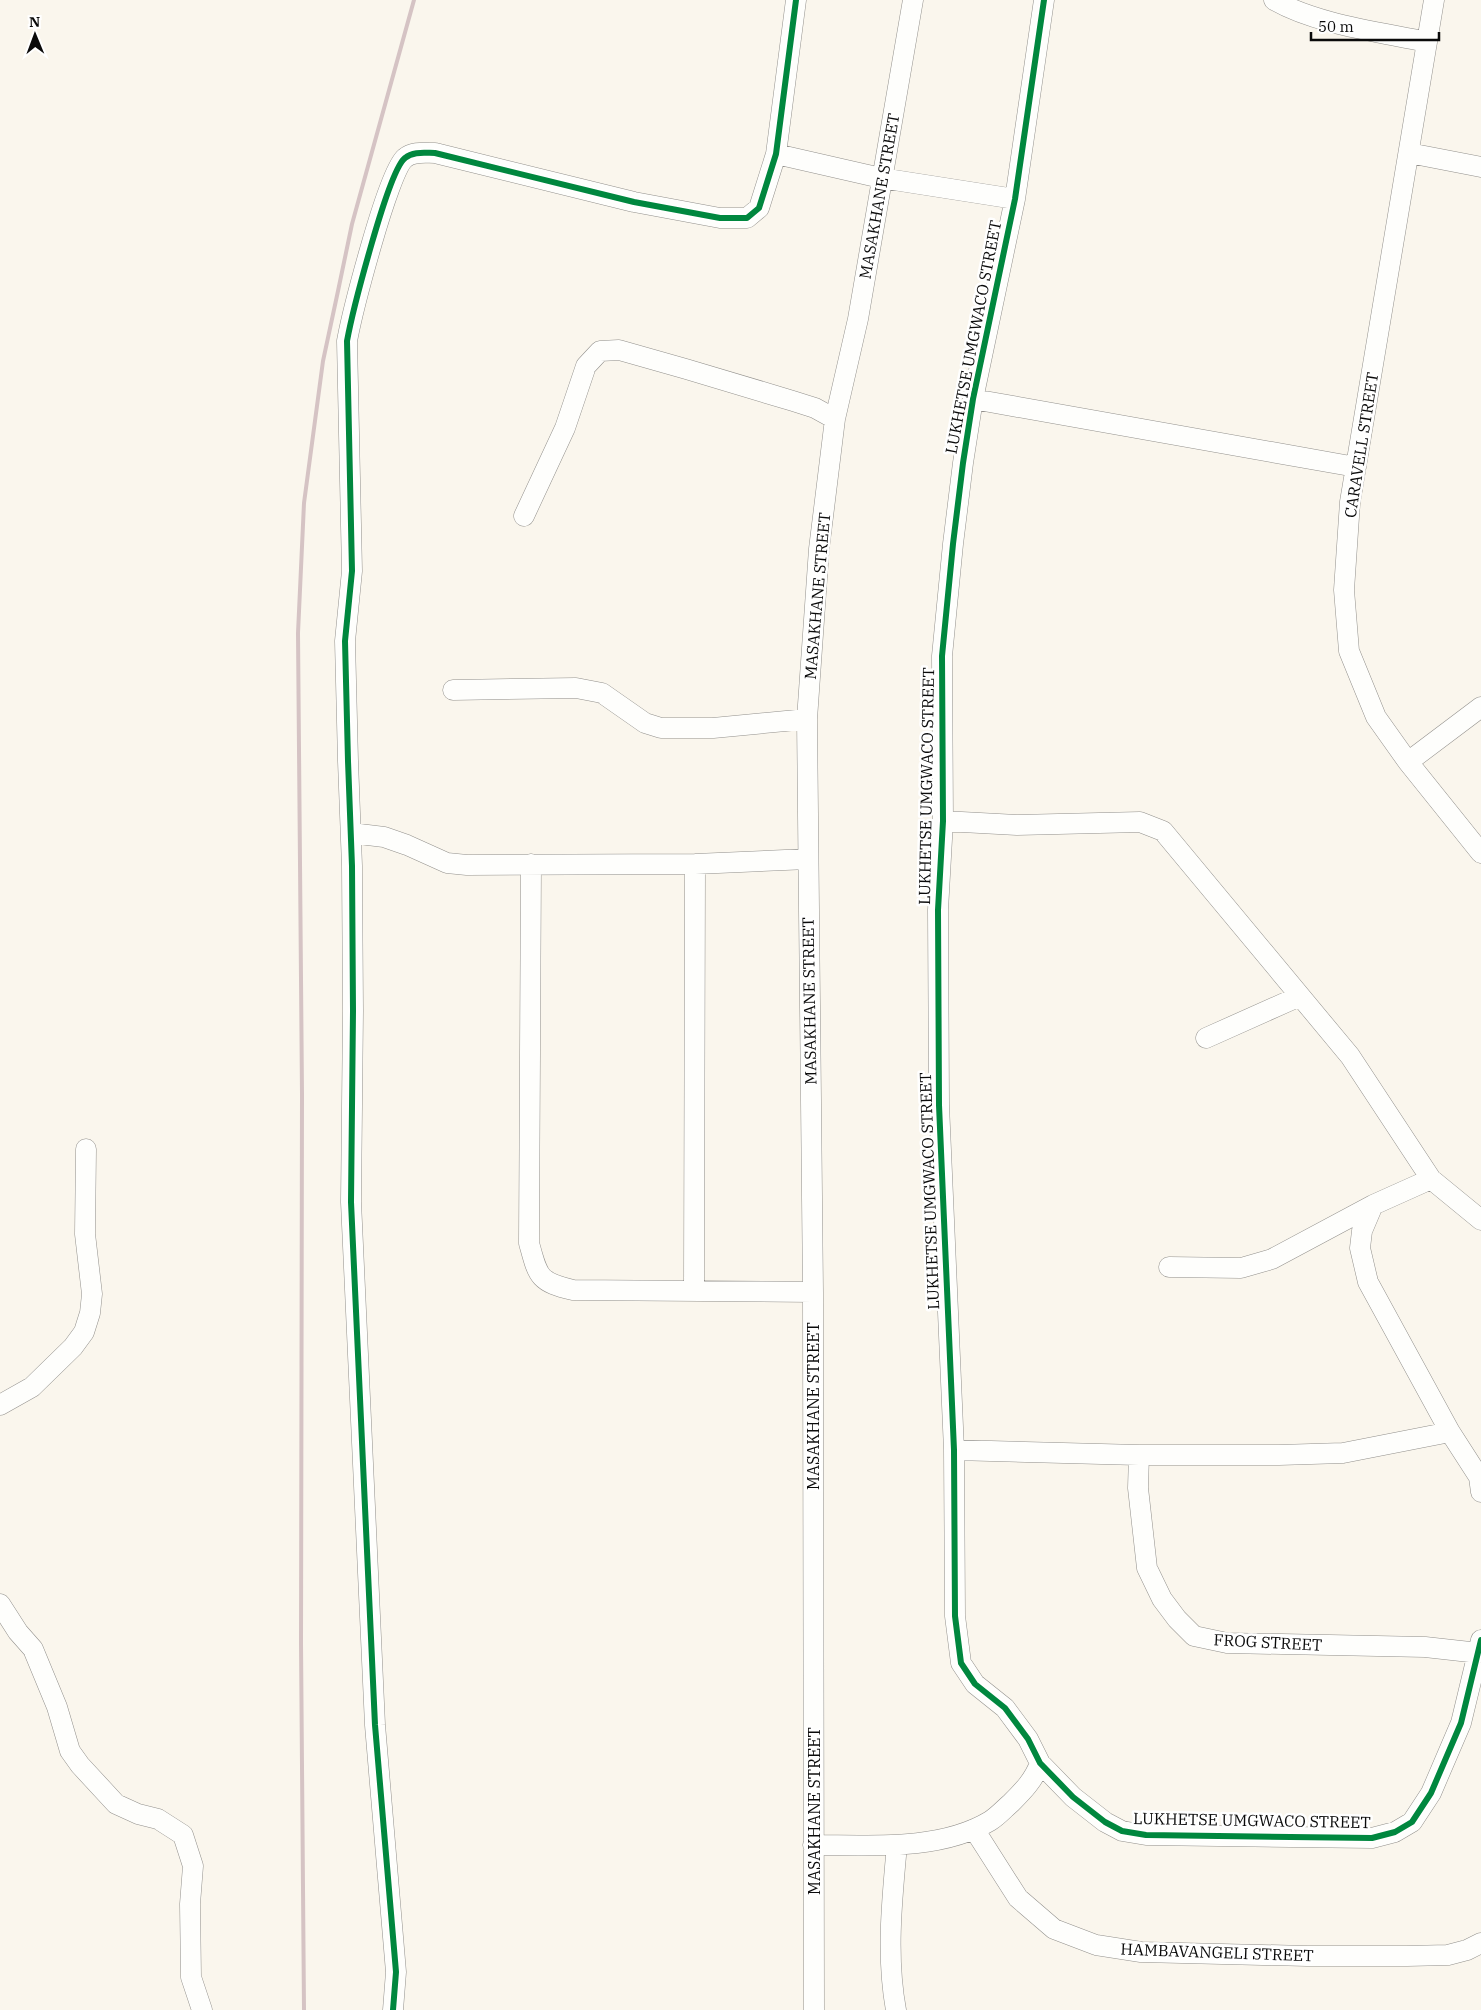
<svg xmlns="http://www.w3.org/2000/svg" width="1481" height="2010" font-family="'IBM Plex Serif',serif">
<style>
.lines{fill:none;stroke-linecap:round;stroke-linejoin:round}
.minor-casing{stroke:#92908c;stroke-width:21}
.minor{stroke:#fefefc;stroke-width:20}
.rail{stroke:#d5c3c4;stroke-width:4}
.cycleway-casing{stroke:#fff;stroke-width:9}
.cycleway{stroke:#00873e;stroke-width:6}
.labels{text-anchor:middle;stroke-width:5;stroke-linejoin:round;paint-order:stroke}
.street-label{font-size:16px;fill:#0a0a0a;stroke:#fff}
</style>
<rect width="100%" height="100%" fill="#faf6ed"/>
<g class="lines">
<g class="minor-casing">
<path id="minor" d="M1044 0 1015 199 973 399 963 463 953 544 942 656 943 821 938 910 939 1105 954 1450 955 1616 961 1663 975 1684 1005 1708 1028 1739 1040 1763 1073 1797 1105 1822 1122 1831 1146 1835 1372 1838 1395 1832 1412 1822 1431 1793 1461 1723 1481 1640
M1274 0C1315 24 1380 32 1427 42
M1434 0 1350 502 1344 590 1349 651 1376 717 1408 762 1481 853
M1409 153 1481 167
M776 154 881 178 1015 199
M973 399 1356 467
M524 516 565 428 586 366 600 351 619 350 686 369 793 401 815 408 835 419
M453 690 576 688 602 693 645 723 661 728H713L807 719
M1408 762 1481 707
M943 821 1017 825 1140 822 1163 831 1350 1056 1431 1179 1481 1220
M351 833 384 837 407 845 447 863 467 865 695 864 808 859
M531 864 529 1243C538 1276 538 1282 573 1290L813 1292
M1206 1038 1300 996
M1373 1205 1362 1231 1360 1248 1368 1282 1450 1432 1479 1477 1481 1492
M1169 1267 1241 1268 1272 1259 1373 1205 1431 1179
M694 1291 695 864
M0 1405 32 1387 73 1347 84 1332 90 1313 92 1294 85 1234 86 1149
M954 1450 1139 1455H1279L1343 1453 1450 1432
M1139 1455 1138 1488 1147 1568 1162 1599 1177 1619 1194 1636 1227 1643 1425 1647 1479 1653
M0 1604 18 1632 33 1649 57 1707 70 1751 80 1765 116 1804 138 1814 158 1819 183 1835 193 1866 190 1904 191 1977 202 2010
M974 1829 1018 1898 1054 1929 1096 1945 1141 1952 1307 1956H1407L1448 1955 1467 1950 1481 1943
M813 1845C870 1845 940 1851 990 1821 998 1816 1004 1809 1011 1803 1023 1791 1034 1780 1040 1763
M393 2010 396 1972 375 1725 351 1202 353 1011 352 866 348 761 345 641 352 571 347 341C352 314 388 171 405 158 413 151 425 153 435 153L634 202 720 218H747L759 208 776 154 796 0
M814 2010 813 1292 807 719 819 549 835 419 858 319 913 0
M896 2010C886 1956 892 1899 897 1845"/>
</g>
<use href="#minor" class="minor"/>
<path class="rail" d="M304 2010 301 1643 302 1094 298 633 304 503 323 361 338 291 352 224 414 0"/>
<g class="cycleway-casing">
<path id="cycleway" d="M1044 0 1015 199 973 399 963 463 953 544 942 656 943 821 938 910 939 1105 954 1450 955 1616 961 1663 975 1684 1005 1708 1028 1739 1040 1763 1073 1797 1105 1822 1122 1831 1146 1835 1372 1838 1395 1832 1412 1822 1431 1793 1461 1723 1481 1640
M393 2010 396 1972 375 1725 351 1202 353 1011 352 866 348 761 345 641 352 571 347 341C352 314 388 171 405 158 413 151 425 153 435 153L634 202 720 218H747L759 208 776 154 796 0"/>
</g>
<use href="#cycleway" class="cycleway"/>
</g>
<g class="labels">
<g class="street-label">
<text transform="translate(879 196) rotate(-80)" y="6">MASAKHANE STREET</text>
<text transform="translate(973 337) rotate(-79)" y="6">LUKHETSE UMGWACO STREET</text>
<text transform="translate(1361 445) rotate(-81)" y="6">CARAVELL STREET</text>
<text transform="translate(817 596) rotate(-85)" y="6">MASAKHANE STREET</text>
<text transform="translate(926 786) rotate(-89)" y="6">LUKHETSE UMGWACO STREET</text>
<text transform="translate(809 1001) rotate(-91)" y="6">MASAKHANE STREET</text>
<text transform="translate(929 1191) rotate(-92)" y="6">LUKHETSE UMGWACO STREET</text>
<text transform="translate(813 1406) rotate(-90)" y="6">MASAKHANE STREET</text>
<text transform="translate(1268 1642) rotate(3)" y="6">FROG STREET</text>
<text transform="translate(814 1811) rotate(-90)" y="6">MASAKHANE STREET</text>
<text transform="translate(1252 1820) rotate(1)" y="6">LUKHETSE UMGWACO STREET</text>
<text transform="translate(1217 1952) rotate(2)" y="6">HAMBAVANGELI STREET</text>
</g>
</g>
<g transform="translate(35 35) rotate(359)" stroke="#ffffff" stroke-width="4" paint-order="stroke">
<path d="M0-4L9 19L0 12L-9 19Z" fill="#0a0a0a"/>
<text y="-8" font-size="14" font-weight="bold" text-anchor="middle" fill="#0a0a0a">N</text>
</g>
<path d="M1311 32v8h128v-8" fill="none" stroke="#0a0a0a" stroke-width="2.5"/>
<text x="1318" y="32" font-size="15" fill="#0a0a0a" stroke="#ffffff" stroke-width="4" paint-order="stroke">50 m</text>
</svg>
